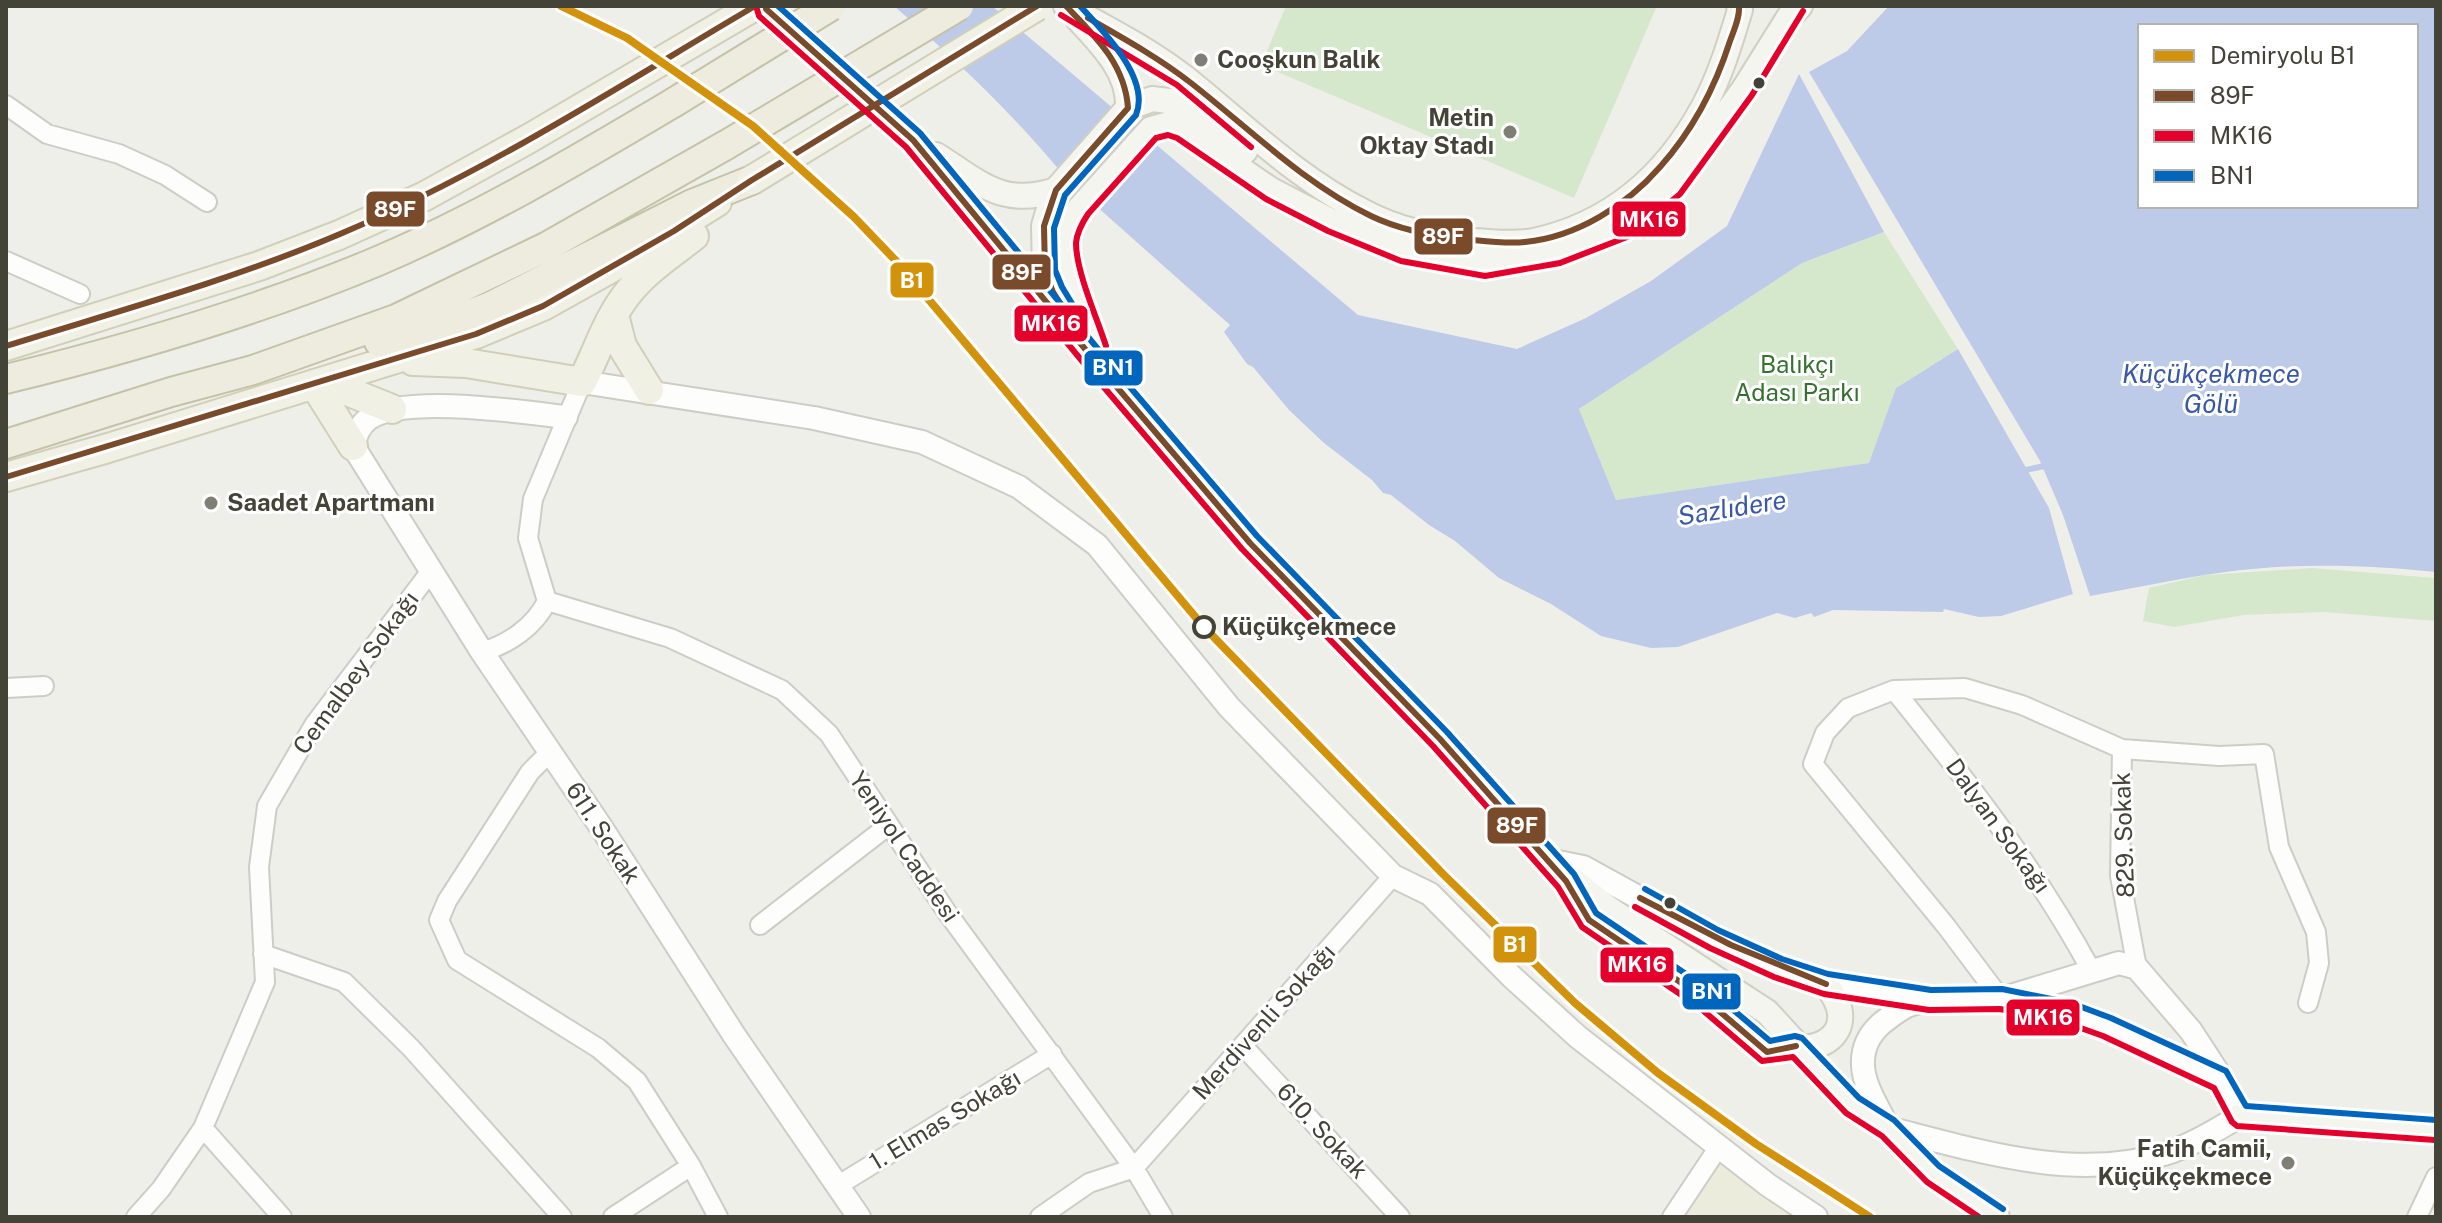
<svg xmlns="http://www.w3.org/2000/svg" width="2442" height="1223" font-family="'Public Sans',sans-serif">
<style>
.education{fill:#ececdd}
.green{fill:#d5e8cc}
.water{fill:#bdcbe9;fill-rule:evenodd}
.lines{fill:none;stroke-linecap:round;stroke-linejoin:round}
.stream{stroke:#bdcbe9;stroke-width:6}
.minor-casing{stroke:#cdcdc7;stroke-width:22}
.tertiary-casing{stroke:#cdcdc7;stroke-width:26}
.secondary-casing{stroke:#cfcfc3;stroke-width:28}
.primary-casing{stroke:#d0d0b9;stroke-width:32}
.trunk-casing{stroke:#c5c2a7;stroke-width:32}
.minor{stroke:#fdfdfc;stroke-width:18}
.tertiary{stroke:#fdfdfc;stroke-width:22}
.secondary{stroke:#f5f5ef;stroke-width:24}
.primary{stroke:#f0f0e4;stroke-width:28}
.trunk{stroke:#edecdf;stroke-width:28}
.primary-bridge-casing{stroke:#d0d0b9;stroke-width:32;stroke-linecap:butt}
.trunk-bridge-casing{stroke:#c5c2a7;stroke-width:32;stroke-linecap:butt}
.primary-bridge{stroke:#f0f0e4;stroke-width:28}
.trunk-bridge{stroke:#edecdf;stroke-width:28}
.bus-1-casing{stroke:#fff;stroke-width:12}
.bus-2-casing{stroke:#fff;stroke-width:12}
.bus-3-casing{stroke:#fff;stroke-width:12}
.bus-1{stroke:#7a4b2a;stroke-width:6}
.bus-2{stroke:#e4002b;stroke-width:6}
.bus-3{stroke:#0065bd;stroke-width:6}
.rail-1-casing{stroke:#fff;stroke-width:14}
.rail-1{stroke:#d3920b;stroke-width:8}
.poi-dot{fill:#807f76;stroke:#fff;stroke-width:3}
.bus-dot{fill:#444337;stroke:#fff;stroke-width:3}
.stop-dot{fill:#fff;stroke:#444337;stroke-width:4}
.labels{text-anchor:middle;stroke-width:6;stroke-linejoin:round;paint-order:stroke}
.poi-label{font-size:24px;font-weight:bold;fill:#444337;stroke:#fff;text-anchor:start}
.park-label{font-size:24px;fill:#35712f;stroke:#fff}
.stop-label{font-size:24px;font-weight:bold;fill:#444337;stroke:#fff;text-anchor:start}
.street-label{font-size:24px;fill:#444337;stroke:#fff}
.water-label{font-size:26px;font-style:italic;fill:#3959a6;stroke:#fff}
.line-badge{stroke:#fff;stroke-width:3}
.badge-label{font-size:22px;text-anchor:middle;font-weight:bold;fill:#fff}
</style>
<rect width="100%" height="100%" fill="#efefea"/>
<path class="education" d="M1717 1155 1805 1217H1673Z"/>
<path class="green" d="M1286 6H1657L1574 198 1261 65Z
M1884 232 1958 349 1896 388 1870 463 1616 500 1579 409 1802 263Z
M2312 568 2436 578V621L2324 612 2244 615 2174 627 2143 621 2149 588 2205 575Z"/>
<path class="water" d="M894 6H992L1358 315 1517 349 1586 318 1651 281 1727 226 1799 74 1884 232 1802 263 1579 409 1616 500 1869 463 1896 388 1958 349 2049 508 2073 594 2001 616 1979 617 1944 609 1943 612 1833 610 1814 617 1811 613 1795 618 1777 613 1678 647 1651 648 1601 636 1551 604 1499 578 1455 541 1429 525 1391 495 1383 493 1372 480 1324 443 1289 410 1253 367 1247 364 1224 332 1230 325 1068 181C1016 116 956 60 894 6Z
M1889 6H2436V572C2373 565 2304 563 2241 570 2190 576 2140 587 2090 596L2063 515 2040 461 1809 72 1847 51ZM2140 26H2416V206H2140Z"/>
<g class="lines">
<path class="stream" d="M2021 471 2049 465"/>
<g class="minor-casing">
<path id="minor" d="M6 105 47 134 119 154 165 175 207 202
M6 261 80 294
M547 601 670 638 782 690 829 734 946 911 1134 1168 1163 1217
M482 652C509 644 535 626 547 601L528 538 533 499 582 382
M6 688 44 686
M1894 690C1966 779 2036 869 2091 970
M2122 749 2120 876 2137 968
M550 752 530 772 447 901 439 920 457 960 598 1048 637 1081 691 1166 718 1217
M760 925 889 825
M263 954 344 982 411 1048 562 1217
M2001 999 1946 926 1813 764 1825 733 1848 708 1894 690 1965 688 2022 705 2122 749 2219 756 2264 754 2279 847 2316 932 2319 963 2308 1003
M1243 1046 1400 1217
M203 1128 282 1217
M837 1186 1052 1054
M136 1217 161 1189 203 1128 265 982 259 867 267 806 314 725 431 571
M613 1217 691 1166
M1040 1217 1089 1183 1134 1168 1393 876
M1672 1217 1718 1148
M2417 1217 2436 1177"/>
</g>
<g class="tertiary-casing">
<path id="tertiary" d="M582 382 814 418 922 442 1019 487 1097 545 1229 707 1393 876 1430 894 1512 977 1578 1037 1768 1185 1816 1217
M566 417C522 412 403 394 368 419 359 426 356 435 353 446L482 652 601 827 734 1035 859 1217
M1548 860 1583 867 1714 939 1778 968 1826 984 1922 999
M2001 999 2119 963 2137 968 2191 1031 2228 1088 2240 1116C2216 1130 2191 1146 2164 1154 2075 1182 1975 1150 1888 1128 1880 1110 1864 1087 1863 1066 1862 1049 1869 1034 1882 1023 1890 1017 1898 1010 1907 1006 1948 990 2029 1000 2070 1013 2123 1030 2172 1056 2221 1080"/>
</g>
<g class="secondary-casing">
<path id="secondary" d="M756 6 766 9 913 140 1104 372 1250 543 1440 739 1548 860 1609 909 1767 1012 1853 1106 1888 1128 1933 1174 1997 1217
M1066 6C1106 28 1149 50 1185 78 1244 125 1296 178 1364 212 1398 230 1436 238 1474 241 1494 242 1515 245 1534 241 1611 224 1667 175 1704 106 1720 76 1730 43 1740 10L1739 6
M1078 19C1101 44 1130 72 1128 108
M936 155C979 182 1002 208 1056 190
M1060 302 1045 272 1044 226 1049 209 1056 190 1128 108 1152 99 1177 102 1245 151
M1100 358 1071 274 1066 239 1071 222 1080 208 1151 129 1169 124 1182 129 1271 190 1332 222 1404 251 1485 266 1558 253 1622 228 1673 187 1744 89 1789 17 1800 6
M1796 1046C1817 1051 1843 1038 1840 1013 1839 1002 1832 993 1826 984
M2240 1116 2436 1130"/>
</g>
<g class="primary-casing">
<path id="primary" d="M614 315 622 346 649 390
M6 346 259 266 339 235 425 196 530 138 755 6
M413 361 466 363 582 382C597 353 607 319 628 293 645 271 671 254 694 236
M314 384 353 446
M319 384 332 385 392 409
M6 477 108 448 476 334 543 306 613 267 717 202"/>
</g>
<g class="trunk-casing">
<path id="trunk" d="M379 342 439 326 491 306 692 204 752 180
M6 379C129 349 261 310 378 261 481 217 577 160 673 103
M6 444 171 392 253 370 396 319 548 246 726 145"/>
</g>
<use href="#minor" class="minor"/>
<use href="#tertiary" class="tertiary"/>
<use href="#secondary" class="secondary"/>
<use href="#primary" class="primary"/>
<use href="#trunk" class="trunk"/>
<g class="primary-bridge-casing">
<path id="primary-bridge" d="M752 180 1037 6"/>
</g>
<g class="trunk-bridge-casing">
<path id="trunk-bridge" d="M673 103 831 6
M726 145 959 6"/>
</g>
<use href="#primary-bridge" class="primary-bridge"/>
<use href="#trunk-bridge" class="trunk-bridge"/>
<g class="bus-1-casing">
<path id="bus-1" d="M766 6V9L913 140 1104 372 1250 543 1440 739 1566 881 1589 920 1705 999 1767 1052 1796 1046
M1066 6C1095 36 1125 64 1128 108L1056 190 1044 226 1045 272 1053 292 1071 320
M1088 18C1123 38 1159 58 1191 83 1250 129 1302 182 1371 216 1400 230 1432 236 1464 239 1485 241 1505 244 1525 242 1577 237 1627 205 1660 167 1693 130 1715 88 1730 41 1734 30 1740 17 1739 6
M6 346C118 311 232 280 340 234 485 173 619 86 755 6
M6 477 476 334 543 306 674 231 752 180 1037 6
M1640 898 1731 945 1826 984"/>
</g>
<g class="bus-2-casing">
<path id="bus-2" d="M756 6 759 16 906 147 1096 378 1242 549 1433 746 1558 887 1582 927 1699 1007 1762 1061 1793 1057 1846 1113 1882 1136 1927 1182 1979 1217
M1061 15 1177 85 1251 147
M1106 346C1097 318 1076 271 1076 243 1077 232 1082 223 1088 214L1156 138 1168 135 1177 138 1266 199 1328 231 1401 261 1485 276 1560 263 1627 237 1680 194 1752 95 1803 11
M1635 907 1710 948 1774 977 1824 994 1929 1010 2000 1009 2064 1022 2103 1036 2214 1088 2232 1122 2237 1126 2435 1140"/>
</g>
<g class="bus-3-casing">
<path id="bus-3" d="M778 6 920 133 1112 366 1257 536 1447 732 1574 874 1596 913 1711 991 1770 1041 1795 1036 1802 1038 1859 1098 1894 1120 1939 1166 2003 1209
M1079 315 1062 287 1055 270 1054 228 1065 195 1136 115C1151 78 1102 30 1080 6
M1645 889 1718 930 1782 959 1828 974 1931 990 2002 989 2071 1003 2111 1018 2226 1071 2246 1106 2436 1120"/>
</g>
<use href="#bus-1" class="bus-1"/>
<use href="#bus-2" class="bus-2"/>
<use href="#bus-3" class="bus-3"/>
<g class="rail-1-casing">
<path id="rail-1" d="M561 6 627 38 753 126 854 217 898 263 1203 626 1443 874 1575 1003 1658 1073 1756 1144 1870 1217"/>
</g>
<use href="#rail-1" class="rail-1"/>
</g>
<g class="poi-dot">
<circle cx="1201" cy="60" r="8"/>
<circle cx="1510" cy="132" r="8"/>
<circle cx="211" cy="503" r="8"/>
<circle cx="2288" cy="1163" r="8"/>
</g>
<g class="bus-dot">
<circle cx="1759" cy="83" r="7"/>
<circle cx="1670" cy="903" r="7"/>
</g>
<circle class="stop-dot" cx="1204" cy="627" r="10"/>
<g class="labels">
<g class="poi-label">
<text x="1217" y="68">Cooşkun Balık</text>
<text x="1494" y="126" text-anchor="end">Metin<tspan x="1494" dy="28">Oktay Stadı</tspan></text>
<text x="227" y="511">Saadet Apartmanı</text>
<text x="2272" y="1157" text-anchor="end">Fatih Camii,<tspan x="2272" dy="28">Küçükçekmece</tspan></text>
</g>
<g class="park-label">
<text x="1797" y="373">Balıkçı<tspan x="1797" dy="28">Adası Parkı</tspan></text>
</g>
<g class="stop-label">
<text x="1222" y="635">Küçükçekmece</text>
</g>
<g class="street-label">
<text transform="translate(356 673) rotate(-54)" y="8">Cemalbey Sokağı</text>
<text transform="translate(1998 826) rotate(54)" y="8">Dalyan Sokağı</text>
<text transform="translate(603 833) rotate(57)" y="8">611. Sokak</text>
<text transform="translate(2124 835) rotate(-92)" y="8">829. Sokak</text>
<text transform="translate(904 847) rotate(56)" y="8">Yeniyol Caddesi</text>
<text transform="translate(1264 1022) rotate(-48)" y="8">Merdivenli Sokağı</text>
<text transform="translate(945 1120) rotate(-31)" y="8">1. Elmas Sokağı</text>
<text transform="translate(1322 1131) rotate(47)" y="8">610. Sokak</text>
</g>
<g class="water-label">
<text x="2211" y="383">Küçükçekmece<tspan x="2211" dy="30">Gölü</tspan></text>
<text transform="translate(1732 508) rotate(-9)" y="9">Sazlıdere</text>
</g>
</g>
<g class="line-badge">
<rect x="365" y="190" width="61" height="38" rx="8" fill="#7a4b2a"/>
<rect x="1611" y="200" width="76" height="38" rx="8" fill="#e4002b"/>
<rect x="1413" y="217" width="61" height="39" rx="8" fill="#7a4b2a"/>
<rect x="991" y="253" width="61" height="38" rx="8" fill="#7a4b2a"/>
<rect x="889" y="261" width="46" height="38" rx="8" fill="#d3920b"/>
<rect x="1013" y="304" width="76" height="39" rx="8" fill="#e4002b"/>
<rect x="1083" y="349" width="61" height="38" rx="8" fill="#0065bd"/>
<rect x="1486" y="806" width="61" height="39" rx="8" fill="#7a4b2a"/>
<rect x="1492" y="925" width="46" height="39" rx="8" fill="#d3920b"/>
<rect x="1599" y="946" width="76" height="38" rx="8" fill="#e4002b"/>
<rect x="1681" y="972" width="61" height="39" rx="8" fill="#0065bd"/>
<rect x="2005" y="998" width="76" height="39" rx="8" fill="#e4002b"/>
</g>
<g class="badge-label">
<text x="395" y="217">89F</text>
<text x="1649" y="227">MK16</text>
<text x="1443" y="244">89F</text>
<text x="1022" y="280">89F</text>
<text x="912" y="288">B1</text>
<text x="1051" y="331">MK16</text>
<text x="1113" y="375">BN1</text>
<text x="1517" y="833">89F</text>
<text x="1515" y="952">B1</text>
<text x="1637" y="972">MK16</text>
<text x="1712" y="999">BN1</text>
<text x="2043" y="1025">MK16</text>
</g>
<rect width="2442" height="1223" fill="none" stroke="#444337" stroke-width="16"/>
<rect x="2138" y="24" width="280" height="184" fill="#ffffff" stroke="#b4b4af" stroke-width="2"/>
<rect x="2154" y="50" width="40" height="12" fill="#d3920b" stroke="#b4b4af" stroke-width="2"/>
<text x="2210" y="64" font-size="24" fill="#444337">Demiryolu B1</text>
<rect x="2154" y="90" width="40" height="12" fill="#7a4b2a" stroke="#b4b4af" stroke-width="2"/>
<text x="2210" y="104" font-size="24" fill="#444337">89F</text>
<rect x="2154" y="130" width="40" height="12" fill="#e4002b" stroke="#b4b4af" stroke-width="2"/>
<text x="2210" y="144" font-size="24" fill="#444337">MK16</text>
<rect x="2154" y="170" width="40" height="12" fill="#0065bd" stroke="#b4b4af" stroke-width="2"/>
<text x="2210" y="184" font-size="24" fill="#444337">BN1</text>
</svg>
